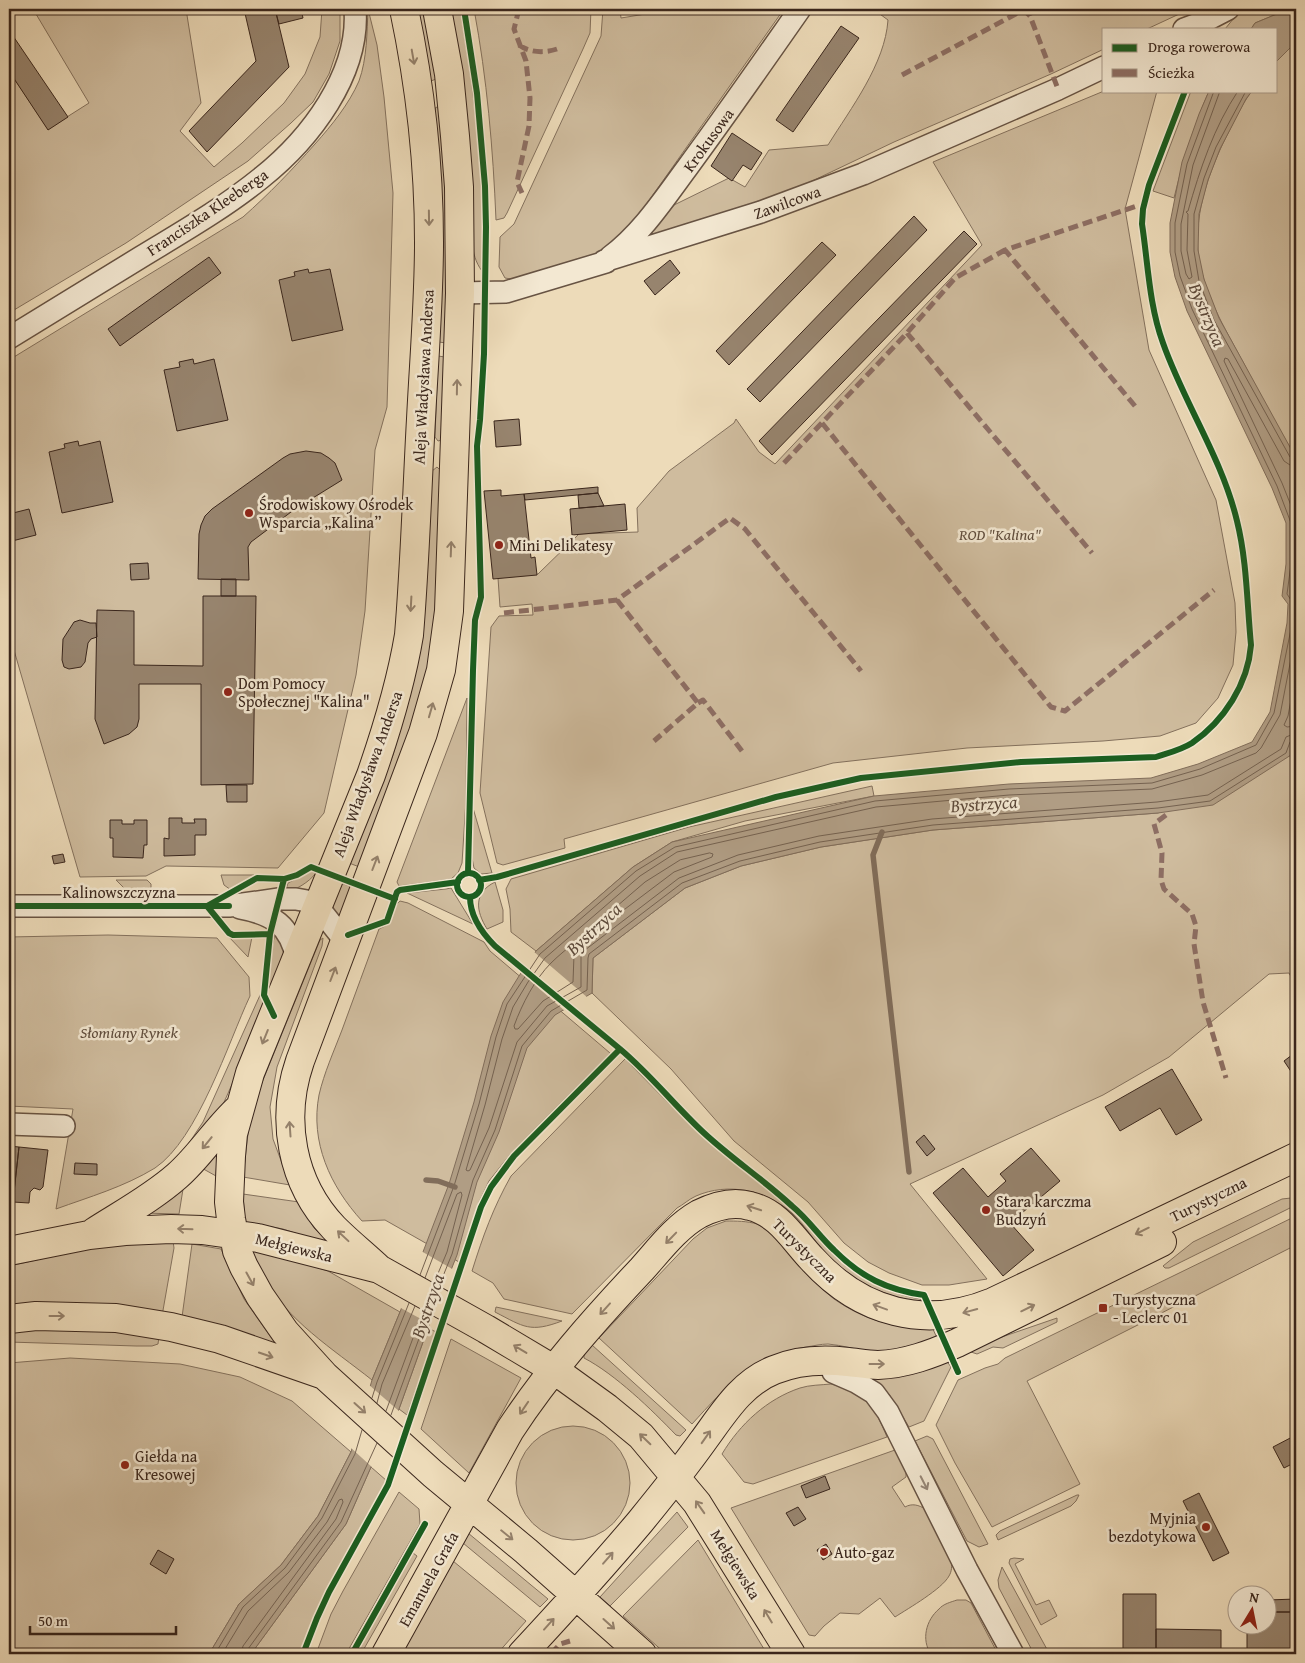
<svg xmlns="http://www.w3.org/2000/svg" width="1305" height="1663" font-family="'Gentium Book Plus',serif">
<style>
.green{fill:#cfbc9e;stroke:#84715d}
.water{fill:#b09d84;stroke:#816d5a}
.pier{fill:#eddbb9}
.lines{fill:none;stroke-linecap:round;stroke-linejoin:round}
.shore{stroke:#756250;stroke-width:1}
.stream{stroke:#816d5a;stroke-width:5.5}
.building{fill:#97846e;stroke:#3a261c}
.minor-casing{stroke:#675343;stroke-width:24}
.major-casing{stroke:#3a261c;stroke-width:30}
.minor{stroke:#f3e8d2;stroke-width:21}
.major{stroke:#eddbb9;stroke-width:28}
.quiet{stroke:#8d6e63;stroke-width:5;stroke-dasharray:10 5;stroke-linecap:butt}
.cycleway-casing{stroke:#f3e8d2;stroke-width:9}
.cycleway{stroke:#1b5e20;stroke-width:6}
.oneway{stroke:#94806a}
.oneway2{stroke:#968777}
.poi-dot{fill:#8f2418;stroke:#f3e8d2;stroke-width:2}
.labels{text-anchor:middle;stroke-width:5;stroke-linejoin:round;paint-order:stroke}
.street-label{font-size:16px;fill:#3a261c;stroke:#f3e8d2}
.poi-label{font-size:16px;fill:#3a261c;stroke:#f3e8d2;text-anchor:start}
.park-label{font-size:16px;font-style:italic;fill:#5f4c3c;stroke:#f3e8d2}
.water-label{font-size:18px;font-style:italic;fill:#5d4a3b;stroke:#f3e8d2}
</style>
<rect width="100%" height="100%" fill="#eddbb9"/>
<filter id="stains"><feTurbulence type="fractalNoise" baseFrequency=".004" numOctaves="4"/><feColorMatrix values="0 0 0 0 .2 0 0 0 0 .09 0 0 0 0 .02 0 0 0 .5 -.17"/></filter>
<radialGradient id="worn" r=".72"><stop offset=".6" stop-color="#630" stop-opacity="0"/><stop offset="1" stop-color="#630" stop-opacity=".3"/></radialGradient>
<path class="green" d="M33 9H186L201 103 180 131 214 167 242 143 284 103 305 74 320 37 322 9H340V41L329 74 313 102 291 123 248 161 126 243 9 313V71L48 129 89 103Z
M368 9 377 45 384 97 393 193 387 407 375 450 365 611 356 675 324 813 278 868 166 866 146 876 80 877 9 633V360L243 217C269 194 292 170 315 144 332 125 349 104 359 81 367 59 367 32 368 9Z
M418 9H424L436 79 431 81Z
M450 9H460C471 73 480 137 482 202 483 225 484 248 482 271 469 254 472 231 472 211 472 142 462 77 450 9Z
M474 9H591L590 33 583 49 507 213 504 218 496 220C493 148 487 79 474 9Z
M603 9H620L621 18 676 9H784L643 209 619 240 607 250 517 280 505 278 499 267 500 237 514 224 601 36Z
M873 9H1190L1147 29H1104V49L1051 74 894 142 766 203 653 238 652 232 674 205 729 178 745 187 769 150 828 145C851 108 885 64 888 20Z
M1247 9H1289L1255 23 1251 29H1225L1238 13Z
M1296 42V458C1278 427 1260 395 1243 362 1224 327 1202 291 1198 250 1195 211 1209 172 1226 137 1234 122 1241 105 1252 91H1276V62Z
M1104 91H1157L1125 209 1149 350 1216 500 1235 603 1236 632 1233 665 1218 698 1196 723 1160 736 1103 741 967 748 833 763 564 839 565 848 503 865 497 863 480 793 491 627 499 616 533 615 532 604 500 607 498 578 538 574 579 534 638 532 637 508 669 471 734 423 736 419 759 452 775 464 982 245 933 162Z
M1191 91H1209C1194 126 1183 161 1174 198L1153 191Z
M436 107 440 109C449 186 447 265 446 343L439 342 435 110Z
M438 356 445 357 442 440 438 441 435 437Z
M437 467 441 471 437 605 429 675 362 868 349 863 393 755 414 679 421 648 432 471Z
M467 698 466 800 462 863 458 873 451 879 399 886 397 882Z
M1296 736V774L1292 782 1296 781V986L1289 973 1269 974 1169 1057 1103 1095 910 1184 987 1279 949 1285H922L889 1273 868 1262 844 1243 808 1202 734 1141 671 1069 592 993 593 958 685 888 741 866 821 847 933 830 1158 813 1291 755Z
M872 786 874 796 745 821 672 842 633 867 536 951 511 932 510 909 506 889 511 879 689 827Z
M473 808 492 873 481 874 474 868 472 858Z
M311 871 316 873C308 883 297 889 285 893L288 883Z
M221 875H254L237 889 231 890 224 885Z
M116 880H147L151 884V891L125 889Z
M495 882 503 910V922L487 929C476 911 473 893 495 882Z
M341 883 352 887 338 922 332 907Z
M451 888 473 924 407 893 446 889Z
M400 901 408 903 484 942 490 951 610 1053 512 1152 489 1181 479 1202 459 1262 385 1220 362 1221C330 1186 310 1142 319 1095 324 1073 334 1051 342 1030 354 996 367 963 379 929L389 924 396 905Z
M276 931 285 954 267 998 271 950Z
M108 935 217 938 249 977 250 996C228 1043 198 1139 155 1168 124 1187 89 1197 56 1209L73 1109 9 1106V937Z
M228 936 234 938 252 937 248 957Z
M323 938 322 946 277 1067 270 1107 273 1139 290 1185 243 1177 249 1125 261 1085 320 940Z
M261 993 263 1002 266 1008 221 1109 183 1152 203 1122Z
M625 1059C657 1091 687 1123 721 1152 744 1172 769 1190 792 1210 807 1222 817 1239 830 1252 855 1277 886 1293 920 1299L922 1302C892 1298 863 1287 839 1268 821 1253 809 1229 792 1213 766 1190 728 1182 696 1196 689 1199 683 1205 677 1208L572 1314 504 1299 493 1283 472 1271C483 1236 493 1208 511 1176Z
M218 1144 216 1176 198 1166Z
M184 1183 179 1214 142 1213Z
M243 1194 299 1202 314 1228 331 1245 283 1229 245 1222Z
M1291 1198H1296V1205L1169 1268H1165L1163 1266 1193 1242 1282 1199Z
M1296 1216V1245L1027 1381 1080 1484 992 1527 955 1463 936 1425 958 1380 985 1368 998 1364 1005 1358Z
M726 1221C736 1221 747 1221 757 1224 777 1232 790 1254 803 1270 812 1280 824 1291 834 1299 866 1321 894 1328 932 1327L937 1338C915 1345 893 1352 870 1351 856 1350 842 1345 828 1344 821 1344 813 1346 806 1347 753 1355 726 1387 692 1424L599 1338 693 1239 707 1228Z
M173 1241 174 1248 162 1316 9 1307V1266L91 1248 128 1243Z
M192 1244 221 1249 244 1299 277 1346 182 1317Z
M252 1250 284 1257 328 1271 400 1312 372 1380C333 1349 286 1320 262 1275 258 1267 255 1258 252 1250Z
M496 1307 562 1321C530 1333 524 1327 495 1312Z
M1057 1318V1322L1003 1348 993 1347 977 1354 968 1351 993 1340Z
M428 1328 436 1332 407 1415 399 1409Z
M101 1329 159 1336 158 1344 152 1346H136L9 1342V1330Z
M451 1339 521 1378 469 1473 421 1429Z
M592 1345 686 1430 680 1436 676 1435C652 1410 615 1374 584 1358V1354Z
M70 1358 180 1364 240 1377 292 1401 351 1452 318 1516 281 1565 239 1604 209 1654H9V1363Z
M946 1360 951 1367 924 1421 909 1427 889 1394 870 1379C898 1376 922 1374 946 1360Z
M831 1384C865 1392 874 1405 887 1437L753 1484 744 1482 722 1454C740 1424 767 1399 800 1388 809 1385 821 1385 831 1384Z
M516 1483a57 57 0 1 1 114 0a57 57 0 1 1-114 0Z
M927 1436 933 1439 988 1544 979 1547 967 1541 915 1441Z
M895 1450 906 1471V1477L892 1487 905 1507C912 1503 919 1505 925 1509L951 1560C952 1566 952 1571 949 1576 942 1589 909 1608 895 1617L880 1598 859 1614 840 1613 824 1626 815 1636 809 1635 731 1508Z
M371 1467 387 1481 326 1590 299 1654H251L346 1524Z
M399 1492 419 1509 420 1524 346 1654H316L331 1614 343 1591Z
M1077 1495H1079L1076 1501 1071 1506 998 1540 996 1535 1000 1531Z
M677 1512 688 1527 610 1606 600 1597Z
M468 1533 548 1599 540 1607 463 1543Z
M698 1540 767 1654H666L623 1616Z
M413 1553 417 1556 361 1654H356Z
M1014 1558 1024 1559 1015 1564 1036 1605 1049 1600 1057 1616 1041 1625 1009 1563 1010 1559Z
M453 1561 526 1621 497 1654H402Z
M1002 1567 1049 1653 1034 1654 999 1588 998 1580Z
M957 1600H966L971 1603 998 1654H931C921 1640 926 1620 939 1609 943 1604 951 1602 957 1600Z"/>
<path class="water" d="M1289 9H1296V42L1276 62V29H1251L1255 23Z
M1209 91H1252L1246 99 1220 149 1208 180 1199 214 1198 250 1204 279 1219 318 1296 458V736L1291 755 1213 805 1158 813 933 830 821 847 741 866 685 888 593 958 592 993 555 1015 527 1048 499 1132 477 1182 457 1255 428 1328 399 1409 371 1467 346 1524 251 1654H209L239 1604 281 1565 318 1516 351 1452 372 1380 400 1312 449 1184 474 1102 491 1036 503 1002 519 976 536 951 633 867 672 842 874 796 1009 784 1151 778 1198 764 1252 742 1270 712 1287 623 1288 604 1282 596 1286 564V523L1272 488 1187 311 1175 277 1170 252V223L1182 162 1199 114Z"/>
<path class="pier" d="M533 951 588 998 566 1012 519 971Z
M421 1251 454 1270 432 1325 399 1307Z
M368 1384 400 1412 373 1468 350 1447Z"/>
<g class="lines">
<path class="shore" d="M1220 91 1193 165 1181 224V251L1186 274 1189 279 1192 277 1187 250 1188 214 1186 212 1188 211C1200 169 1214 127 1238 91
M1246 91 1216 147 1204 178 1194 214V251L1199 281 1214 320 1290 457 1296 460
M1296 466 1290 465 1284 461 1228 359 1225 358 1224 361 1282 483 1296 518
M1296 633 1280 715 1261 748 1256 753 1202 775 1152 789 1009 795 876 807 677 852 640 876 545 958 528 982 513 1007 502 1039 485 1105 466 1170 468 1171 470 1170 489 1128 517 1042 547 1006 581 987V957L585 950 679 878 738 855 819 836 932 819 1157 802 1208 795 1281 749 1286 737 1296 733
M1296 673 1288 716 1284 725 1287 727 1296 726
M710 853 713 854 712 857 674 872 584 940H581V937L645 882 680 860Z
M575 942H578L579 944 574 955 573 982 543 1001 518 1029H515L514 1026C522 1004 535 979 551 963 559 955 567 949 575 942Z
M420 1275 454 1186 479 1104 496 1037 507 1004 540 954 636 871 675 847 875 801 1009 789 1152 783 1200 769 1256 745 1274 713 1292 624 1293 603 1287 594 1291 564V523L1277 486 1192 309 1180 276 1175 252V223L1187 164 1214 91
M425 1278 457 1194 461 1192 462 1195 447 1252 434 1283
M439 1286 452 1254 473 1180 495 1130 522 1046 551 1011 587 990 588 958 589 954 682 883 740 861 820 842 933 825 1158 808 1210 801 1286 753 1290 742 1296 740
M372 1398 377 1382 409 1303
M377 1403 382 1384 415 1306
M386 1411 423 1311
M391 1415 428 1314
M215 1654 243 1607 285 1568 322 1518 355 1454 362 1430
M222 1654 248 1611 289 1572 327 1522 339 1500 342 1499 343 1502 336 1519 243 1646 241 1654
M247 1654 248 1649 341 1522 377 1443"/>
<path class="stream" d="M882 832 873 855 909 1172
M426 1180 438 1181 455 1187"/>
</g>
<path class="building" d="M244 9H275L289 67 207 152 189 131 256 61Z
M275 9H301L303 18 279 24Z
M925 9H949L948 14Z
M841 26 859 38 793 132 776 120Z
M9 30 68 117 48 130 9 71Z
M732 133 762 153 751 170 743 165 732 181 711 166Z
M914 216 927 230 760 402 747 389Z
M964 231 977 244 772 455 759 441Z
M822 242 836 255 729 365 716 351Z
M209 257 221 273 120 346 108 329Z
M670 260 680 273 655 295 644 281Z
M308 269 309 273 330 269 343 330 292 341 279 280 295 276 294 272Z
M193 359 194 364 214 359 228 420 177 431 164 370 180 367 179 362Z
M519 419 521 445 496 447 494 421Z
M78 441 79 446 100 441 113 502 62 513 49 452 65 448 64 444Z
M306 451 321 453 329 458 335 463 342 480 295 509 251 542 248 547 249 580 198 579 199 534 201 525 205 516 212 509 283 458 290 454Z
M598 487V493L525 500 524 494Z
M501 490V496L524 494 531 558 535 557 537 575 493 579 484 491Z
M598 493 604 506 579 508 578 495Z
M625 504 627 530 572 535 570 509Z
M29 509 36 535 12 541 9 529V514Z
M148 563 149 579 131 580 130 564Z
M221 579H236V596H221Z
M203 596H256L253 784 201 785V684H139V719L137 727 129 734 104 744 95 719 97 610 134 611V665L203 666Z
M80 620 90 623H96L97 637 91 639 88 643 85 662 81 667 69 669 64 667 62 660 63 639 74 622Z
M226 785H247V802H227Z
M169 818H182V823H195L194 819H206V835H195V855L164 856V838L169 839Z
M110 820H122V824H134V820H147V845H144L143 858 113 857V838H110Z
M9 835H14V870H9Z
M63 854 65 862 54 864 52 856Z
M1296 1052V1079L1284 1061Z
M1172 1069 1202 1120 1176 1135 1160 1108 1120 1131 1105 1107Z
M924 1135 935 1149 927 1156 916 1142Z
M9 1146 19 1147 14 1191H9Z
M19 1147 48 1150 43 1187 40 1190 34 1188 30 1192 29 1203 13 1202Z
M1031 1148 1060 1181 1010 1223 1034 1250 1003 1276 933 1193 963 1168 988 1197 1006 1181 1000 1174Z
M75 1163 97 1164V1175L74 1174Z
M1296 1435V1462L1284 1468 1273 1447Z
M825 1476 830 1489 806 1498 801 1486Z
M1199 1493 1229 1553 1213 1561 1183 1501Z
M798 1507 806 1519 794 1526 786 1513Z
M826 1544 832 1554 823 1560 817 1550Z
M158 1550 174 1559 166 1574 150 1564Z
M1123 1594H1156V1654H1118V1652H1123Z
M1296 1599V1612H1268V1600Z
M1268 1612H1296V1654H1247V1626H1268Z
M1156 1629 1221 1630V1654H1156Z"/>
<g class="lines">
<g class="minor-casing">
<path id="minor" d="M1184 29 1203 22 1228 9
M610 257C642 233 664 199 687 168 726 115 763 62 800 9
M460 293 506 292 606 262 604 261 761 212 863 174 1058 89 1104 67
M9 338C53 311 97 284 141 257 182 232 224 208 261 178 310 139 360 74 355 9
M9 906H229L279 899H296L307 901 318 907 345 941
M240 908C273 914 290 925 297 959
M9 1124 64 1126
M829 1360 833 1372 856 1382 874 1393 888 1412 967 1570 1013 1654"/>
</g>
<g class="major-casing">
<path id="major" d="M94 1232C122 1214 152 1198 177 1176 200 1156 216 1129 239 1108
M9 1251 89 1235 125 1231 171 1229 202 1230 258 1238 379 1269 486 1329 553 1369 607 1408 641 1436 697 1503 791 1654
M379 1269C364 1255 348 1242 334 1228 291 1183 280 1119 300 1061L423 733 441 670 449 611 460 293 459 187 455 136 449 74 437 9
M9 1319 36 1316 116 1318 171 1327 220 1339 324 1375 433 1474 526 1551 642 1654
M324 1375 285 1332 260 1296 244 1267 237 1251 231 1219 229 1202 231 1156 233 1134 250 1073 371 775C387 729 401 683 409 635 415 563 417 491 421 419 424 360 429 301 429 242 429 164 420 85 404 9
M386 1654 510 1430C548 1372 594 1320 642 1269 659 1250 676 1227 699 1214 715 1206 733 1201 750 1206 779 1213 793 1239 812 1259 861 1313 925 1330 993 1302L1296 1157
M522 1654C562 1611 602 1567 640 1522 662 1495 683 1469 703 1441 723 1414 741 1383 774 1370 798 1360 822 1359 848 1362 858 1363 868 1365 878 1365 906 1364 932 1354 957 1343L1162 1242"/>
</g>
<use href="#minor" class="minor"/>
<use href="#major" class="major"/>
<path class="quiet" d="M519 9 514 29 526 61 530 98 529 126 517 182 522 193
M1023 9 1030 16 1058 89
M519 45C530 53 545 53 557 49
M902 75 1025 9
M907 333 1092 553
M1135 406 1005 250 1137 206
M822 423 1051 707 1065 711 1214 590
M784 463 907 333 955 278 1005 250
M617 600 698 703 654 741
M504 613 617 600 730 518 745 529 861 671
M698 703 703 700 745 755
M1166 815 1154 824 1162 853 1161 880 1164 889 1192 914 1196 926 1194 944 1203 1002 1226 1078
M551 1654 560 1644 570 1641"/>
<g class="cycleway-casing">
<path id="cycleway" d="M464 9 477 93 485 186 486 227 484 354 480 420 477 446 481 597 475 620 473 670 468 873
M457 885a12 12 0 1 1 24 0a12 12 0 1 1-24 0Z
M479 880 497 877 776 797 861 778 1021 762 1156 757C1168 753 1181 750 1192 743 1224 721 1248 684 1251 645 1247 604 1247 561 1237 521 1222 458 1184 403 1163 343 1149 305 1148 263 1142 224L1143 209 1149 185 1185 91
M9 906H229
M270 934 233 935 229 933 207 906 257 878 284 879 297 875 311 867 395 899
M348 935 387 921 397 892 400 890 458 882
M274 1016 264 995 270 934 284 879
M620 1049C651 1075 675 1106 704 1133 732 1159 764 1180 792 1206 808 1219 819 1236 834 1250 861 1277 887 1290 924 1295L958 1372
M303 1654 317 1618 329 1592 388 1485 481 1207 491 1187 514 1156 620 1049 495 946C482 933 470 916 470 897
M352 1654 425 1524"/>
</g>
<use href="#cycleway" class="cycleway"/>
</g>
<defs><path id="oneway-shaft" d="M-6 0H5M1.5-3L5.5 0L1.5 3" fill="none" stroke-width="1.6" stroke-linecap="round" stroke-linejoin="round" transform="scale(1.25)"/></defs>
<g class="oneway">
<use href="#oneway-shaft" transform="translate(413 57) rotate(80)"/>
<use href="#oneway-shaft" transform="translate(429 218) rotate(89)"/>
<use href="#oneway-shaft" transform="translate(457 387) rotate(-89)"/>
<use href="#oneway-shaft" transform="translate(451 549) rotate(-88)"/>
<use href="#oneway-shaft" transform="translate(411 604) rotate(93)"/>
<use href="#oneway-shaft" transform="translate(431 710) rotate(-74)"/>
<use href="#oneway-shaft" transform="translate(375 863) rotate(-69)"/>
<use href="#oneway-shaft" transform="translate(333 974) rotate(-69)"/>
<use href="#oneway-shaft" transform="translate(265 1037) rotate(112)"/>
<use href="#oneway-shaft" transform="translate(290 1129) rotate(-94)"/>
<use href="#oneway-shaft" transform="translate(207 1143) rotate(129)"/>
<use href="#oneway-shaft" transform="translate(754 1208) rotate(-162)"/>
<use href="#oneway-shaft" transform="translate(185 1229) rotate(-178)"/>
<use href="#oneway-shaft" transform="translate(1142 1231) rotate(154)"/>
<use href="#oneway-shaft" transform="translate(343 1236) rotate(-137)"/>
<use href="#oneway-shaft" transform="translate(671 1238) rotate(134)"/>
<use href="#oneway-shaft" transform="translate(250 1279) rotate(61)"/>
<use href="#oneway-shaft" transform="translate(880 1307) rotate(-160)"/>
<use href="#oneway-shaft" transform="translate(1028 1308) rotate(-26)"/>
<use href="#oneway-shaft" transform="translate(605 1309) rotate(132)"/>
<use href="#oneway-shaft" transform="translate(970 1311) rotate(165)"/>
<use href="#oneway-shaft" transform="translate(57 1316)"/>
<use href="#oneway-shaft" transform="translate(520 1349) rotate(-149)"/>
<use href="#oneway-shaft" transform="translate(266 1355) rotate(19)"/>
<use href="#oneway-shaft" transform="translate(877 1364)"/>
<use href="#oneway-shaft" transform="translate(360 1408) rotate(42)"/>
<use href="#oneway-shaft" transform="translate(524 1408) rotate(124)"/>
<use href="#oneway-shaft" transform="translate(706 1437) rotate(-55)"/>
<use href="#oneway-shaft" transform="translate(645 1439) rotate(-136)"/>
<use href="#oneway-shaft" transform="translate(700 1507) rotate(-125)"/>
<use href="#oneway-shaft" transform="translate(507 1535) rotate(39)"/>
<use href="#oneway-shaft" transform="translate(608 1558) rotate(-49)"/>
<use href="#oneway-shaft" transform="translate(768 1616) rotate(-121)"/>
<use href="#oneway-shaft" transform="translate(549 1624) rotate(-48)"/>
<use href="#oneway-shaft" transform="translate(609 1624) rotate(42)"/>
</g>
<use class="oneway2" href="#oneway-shaft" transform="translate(924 1483) rotate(63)"/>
<g class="poi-dot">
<circle cx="249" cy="513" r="5"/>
<circle cx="499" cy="545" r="5"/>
<circle cx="228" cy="692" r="5"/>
<circle cx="986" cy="1210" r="5"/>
<rect x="1098" y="1303" width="10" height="10" rx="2.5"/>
<circle cx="125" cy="1465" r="5"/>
<circle cx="1206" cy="1527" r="5"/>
<circle cx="824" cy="1552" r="5"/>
</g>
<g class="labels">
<g class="street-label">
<text transform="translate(708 140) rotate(-54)" y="6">Krokusowa</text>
<text transform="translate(787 202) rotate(-20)" y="6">Zawilcowa</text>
<text transform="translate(207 212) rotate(-34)" y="6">Franciszka Kleeberga</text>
<text transform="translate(423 377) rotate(-87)" y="6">Aleja Władysława Andersa</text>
<text transform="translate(367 774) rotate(-70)" y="6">Aleja Władysława Andersa</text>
<text x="119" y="898">Kalinowszczyzna</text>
<text transform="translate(1208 1199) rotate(-26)" y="6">Turystyczna</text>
<text transform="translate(294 1247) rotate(14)" y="6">Mełgiewska</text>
<text transform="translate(805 1250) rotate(45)" y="6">Turystyczna</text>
<text transform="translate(736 1564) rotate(58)" y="6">Mełgiewska</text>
<text transform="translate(428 1579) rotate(-61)" y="6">Emanuela Grafa</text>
</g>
<g class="poi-label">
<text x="259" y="510">Środowiskowy Ośrodek<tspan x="259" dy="18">Wsparcia „Kalina”</tspan></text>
<text x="509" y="551">Mini Delikatesy</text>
<text x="238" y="689">Dom Pomocy<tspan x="238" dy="18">Społecznej "Kalina"</tspan></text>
<text x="996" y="1207">Stara karczma<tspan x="996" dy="18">Budzyń</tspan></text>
<text x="1113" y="1305">Turystyczna<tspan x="1113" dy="18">- Leclerc 01</tspan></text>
<text x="135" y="1462">Giełda na<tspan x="135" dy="18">Kresowej</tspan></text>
<text x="1196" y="1524" text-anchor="end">Myjnia<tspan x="1196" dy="18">bezdotykowa</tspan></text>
<text x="834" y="1558">Auto-gaz</text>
</g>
<g class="park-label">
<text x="1000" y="540">ROD "Kalina"</text>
<text x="129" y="1038">Słomiany Rynek</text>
</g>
<g class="water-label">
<text transform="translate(1207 315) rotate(67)" y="6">Bystrzyca</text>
<text transform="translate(984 804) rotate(-4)" y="6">Bystrzyca</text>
<text transform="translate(594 929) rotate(-43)" y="6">Bystrzyca</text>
<text transform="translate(428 1306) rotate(-71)" y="6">Bystrzyca</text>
</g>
</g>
<rect width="1305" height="1663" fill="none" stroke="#eddbb9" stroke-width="30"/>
<rect x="10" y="10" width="1285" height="1643" fill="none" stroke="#3a261c" stroke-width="2.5"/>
<rect x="15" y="15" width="1275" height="1633" fill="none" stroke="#3a261c"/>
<rect x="1102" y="28" width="175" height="65" fill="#f3e8d2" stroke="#a99a89"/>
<rect x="1112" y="44" width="25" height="8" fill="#1b5e20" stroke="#a99a89"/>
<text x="1148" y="52" font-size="15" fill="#3a261c">Droga rowerowa</text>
<rect x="1112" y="69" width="25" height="8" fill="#8d6e63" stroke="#a99a89"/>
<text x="1148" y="78" font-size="15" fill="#3a261c">Ścieżka</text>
<g transform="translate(1252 1610) rotate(10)"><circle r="24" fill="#f3e8d2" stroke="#a99a89"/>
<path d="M0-4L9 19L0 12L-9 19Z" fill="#8f2418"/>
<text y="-8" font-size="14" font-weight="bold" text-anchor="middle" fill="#3a261c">N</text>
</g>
<path d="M30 1626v8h146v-8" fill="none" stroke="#3a261c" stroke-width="2.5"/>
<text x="38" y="1626" font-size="15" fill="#3a261c" stroke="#f3e8d2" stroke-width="4" paint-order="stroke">50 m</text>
<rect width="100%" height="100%" filter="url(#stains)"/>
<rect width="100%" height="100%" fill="url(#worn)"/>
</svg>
